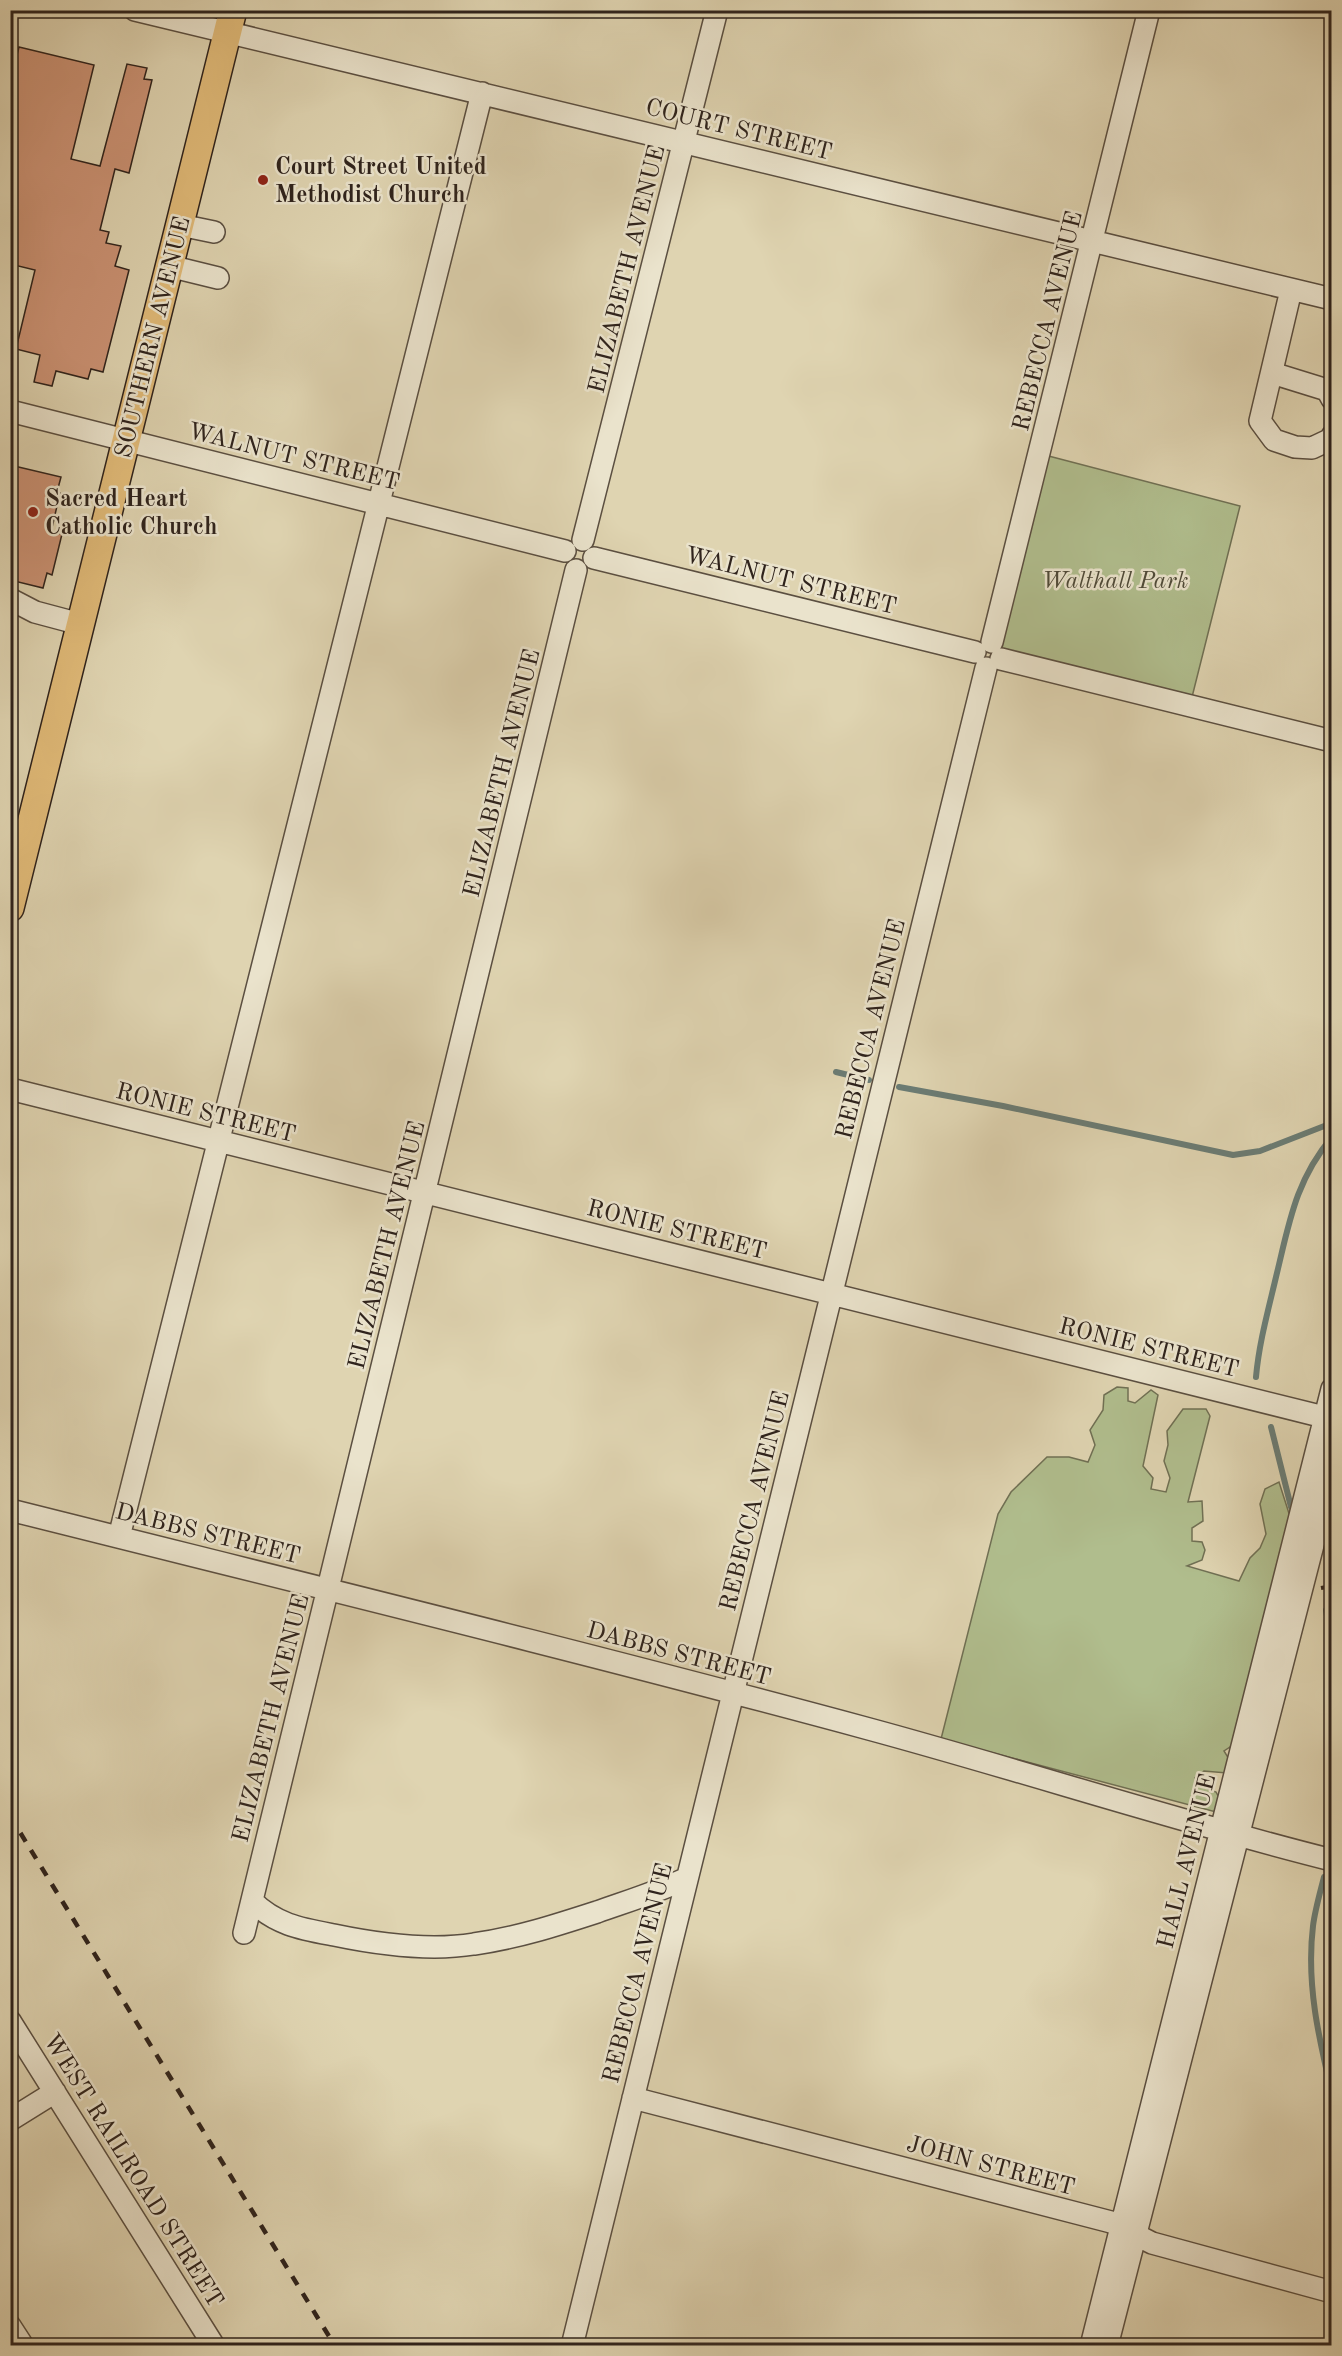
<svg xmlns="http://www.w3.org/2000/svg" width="1342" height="2356" font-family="'Old Standard TT',serif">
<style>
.green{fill:#b0bd8d;stroke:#707054;stroke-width:1.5}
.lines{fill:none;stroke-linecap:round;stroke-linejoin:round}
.stream{stroke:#6b7c74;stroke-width:6}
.building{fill:#cb9274;stroke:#2f231c;stroke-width:1.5}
.minor-casing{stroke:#5b4f41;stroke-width:24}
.major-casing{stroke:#2f231c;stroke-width:30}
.path{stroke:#2f231c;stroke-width:4;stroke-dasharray:4.5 3;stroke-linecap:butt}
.minor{stroke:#eae3cc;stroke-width:21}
.major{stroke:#e0ba78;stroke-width:27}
.rail{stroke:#2f231c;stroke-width:4.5;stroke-dasharray:10 10;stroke-linecap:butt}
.poi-dot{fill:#8f2418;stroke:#eae3cc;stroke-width:2}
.labels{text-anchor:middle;stroke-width:5;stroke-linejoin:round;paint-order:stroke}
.street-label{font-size:24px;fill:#2f231c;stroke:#eae3cc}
.poi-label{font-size:24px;font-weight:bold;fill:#2f231c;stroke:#eae3cc;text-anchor:start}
.park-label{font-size:24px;font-style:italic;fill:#4f4a38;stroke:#eae3cc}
</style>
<rect width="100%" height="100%" fill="#dfd4b1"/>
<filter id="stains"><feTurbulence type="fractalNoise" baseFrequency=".00333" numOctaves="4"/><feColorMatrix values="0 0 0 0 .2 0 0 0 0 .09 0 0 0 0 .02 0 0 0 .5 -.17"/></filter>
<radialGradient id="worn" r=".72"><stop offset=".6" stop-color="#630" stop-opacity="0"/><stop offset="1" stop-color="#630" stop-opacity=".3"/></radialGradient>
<path class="green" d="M1041 454 1240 506 1190 705 1001 659 999 647Z
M1117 1387 1128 1388V1401L1135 1403 1151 1390 1158 1395 1143 1466 1153 1478 1151 1489 1166 1492 1170 1478 1164 1461 1168 1445 1167 1431 1183 1409H1206L1210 1416 1188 1502 1202 1501 1203 1521 1192 1528V1541L1202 1542 1205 1550 1202 1560 1187 1566 1239 1581 1250 1558 1260 1548 1266 1534 1260 1504 1265 1489 1279 1482 1293 1526 1236 1743 1224 1751 1232 1764 1227 1773 1204 1771 1195 1778 1201 1786 1216 1792 1223 1805 1216 1812 941 1739 998 1514 1011 1492 1047 1457H1069L1088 1462 1095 1445 1090 1430 1103 1410 1104 1395Z"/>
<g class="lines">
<path class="stream" d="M836 1072 869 1080
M899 1087 1003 1106 1233 1155 1260 1151 1332 1123
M1256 1377C1259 1343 1268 1311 1276 1277 1289 1224 1295 1181 1332 1137
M1271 1427 1291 1507
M1326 1610 1331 1639 1332 1665
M1329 1839 1332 1822
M1324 1877C1320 1893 1315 1910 1313 1926 1306 1984 1319 2039 1332 2094"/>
</g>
<path class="building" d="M19 47 94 65 71 159 100 166 127 64 147 68 144 79 152 80 129 173 115 169 100 230 109 232 106 243 121 246 115 266 129 270 103 372 91 369 88 379 56 371 52 386 34 382 40 355 16 349 35 270 10 264V83Z
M10 465 61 477 57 492 60 493 51 532 62 534 52 575 47 573 43 588 10 580Z"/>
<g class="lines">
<g class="minor-casing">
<path id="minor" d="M135 10 1332 299
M180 225 214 232
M169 266 218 278
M1291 290 1260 421 1274 440 1295 447 1312 448 1331 439 1332 436
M1272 373 1327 390 1332 399
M10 411 565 551
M583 540 717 10
M594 558 975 652
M10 599 35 612 80 624
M992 642 1149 10
M1001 659 1332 741
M10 1089 1332 1419
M10 1510C297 1582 584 1652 869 1729 1024 1771 1176 1821 1332 1860
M119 1537 482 93
M252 1901C276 1925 302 1929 334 1935 377 1944 431 1951 474 1944 517 1938 557 1925 597 1912 628 1901 658 1892 687 1878
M244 1933 576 570
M10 2021 214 2346
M633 2098 1111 2222 1152 2243 1332 2292
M10 2120 55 2092
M10 2326 23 2346
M572 2346 986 668
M1091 2346 1332 1389
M1107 2346 1332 1471"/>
</g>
<g class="major-casing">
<path id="major" d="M10 908 233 10"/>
</g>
<path class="path" d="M1321 1588 1332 1586"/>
<use href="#minor" class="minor"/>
<use href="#major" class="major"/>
<path class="rail" d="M10 1816 335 2346"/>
</g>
<g class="poi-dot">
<circle cx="263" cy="180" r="6"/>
<circle cx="33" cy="512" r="6"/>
</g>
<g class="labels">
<g class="street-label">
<text transform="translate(739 129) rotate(14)" y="8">COURT STREET</text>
<text transform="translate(626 269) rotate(-76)" y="8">ELIZABETH AVENUE</text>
<text transform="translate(1047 321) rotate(-76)" y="8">REBECCA AVENUE</text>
<text transform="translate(152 337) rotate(-76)" y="8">SOUTHERN AVENUE</text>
<text transform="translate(294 456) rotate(14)" y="8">WALNUT STREET</text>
<text transform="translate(791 580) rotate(14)" y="8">WALNUT STREET</text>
<text transform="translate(501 773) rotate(-76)" y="8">ELIZABETH AVENUE</text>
<text transform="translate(870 1029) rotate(-76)" y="8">REBECCA AVENUE</text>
<text transform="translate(206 1112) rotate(14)" y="8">RONIE STREET</text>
<text transform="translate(677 1229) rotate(14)" y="8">RONIE STREET</text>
<text transform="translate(386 1245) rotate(-76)" y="8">ELIZABETH AVENUE</text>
<text transform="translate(1149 1347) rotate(14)" y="8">RONIE STREET</text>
<text transform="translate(754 1501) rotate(-76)" y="8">REBECCA AVENUE</text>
<text transform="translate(208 1533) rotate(14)" y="8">DABBS STREET</text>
<text transform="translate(679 1653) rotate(15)" y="8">DABBS STREET</text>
<text transform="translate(270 1718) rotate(-76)" y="8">ELIZABETH AVENUE</text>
<text transform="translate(1186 1861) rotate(-76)" y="8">HALL AVENUE</text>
<text transform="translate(637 1973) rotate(-76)" y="8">REBECCA AVENUE</text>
<text transform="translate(991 2165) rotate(15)" y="8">JOHN STREET</text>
<text transform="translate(134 2170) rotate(58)" y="8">WEST RAILROAD STREET</text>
</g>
<g class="poi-label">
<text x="275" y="174">Court Street United<tspan x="275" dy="28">Methodist Church</tspan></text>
<text x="45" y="506">Sacred Heart<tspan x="45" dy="28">Catholic Church</tspan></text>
</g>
<g class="park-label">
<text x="1115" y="588">Walthall Park</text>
</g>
</g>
<rect width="1342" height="2356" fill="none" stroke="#dfd4b1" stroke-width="36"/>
<rect x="12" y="12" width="1318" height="2332" fill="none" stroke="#2f231c" stroke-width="3"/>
<rect x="18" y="18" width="1306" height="2320" fill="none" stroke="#2f231c" stroke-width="1.5"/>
<rect width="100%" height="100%" filter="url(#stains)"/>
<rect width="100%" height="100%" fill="url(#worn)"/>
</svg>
